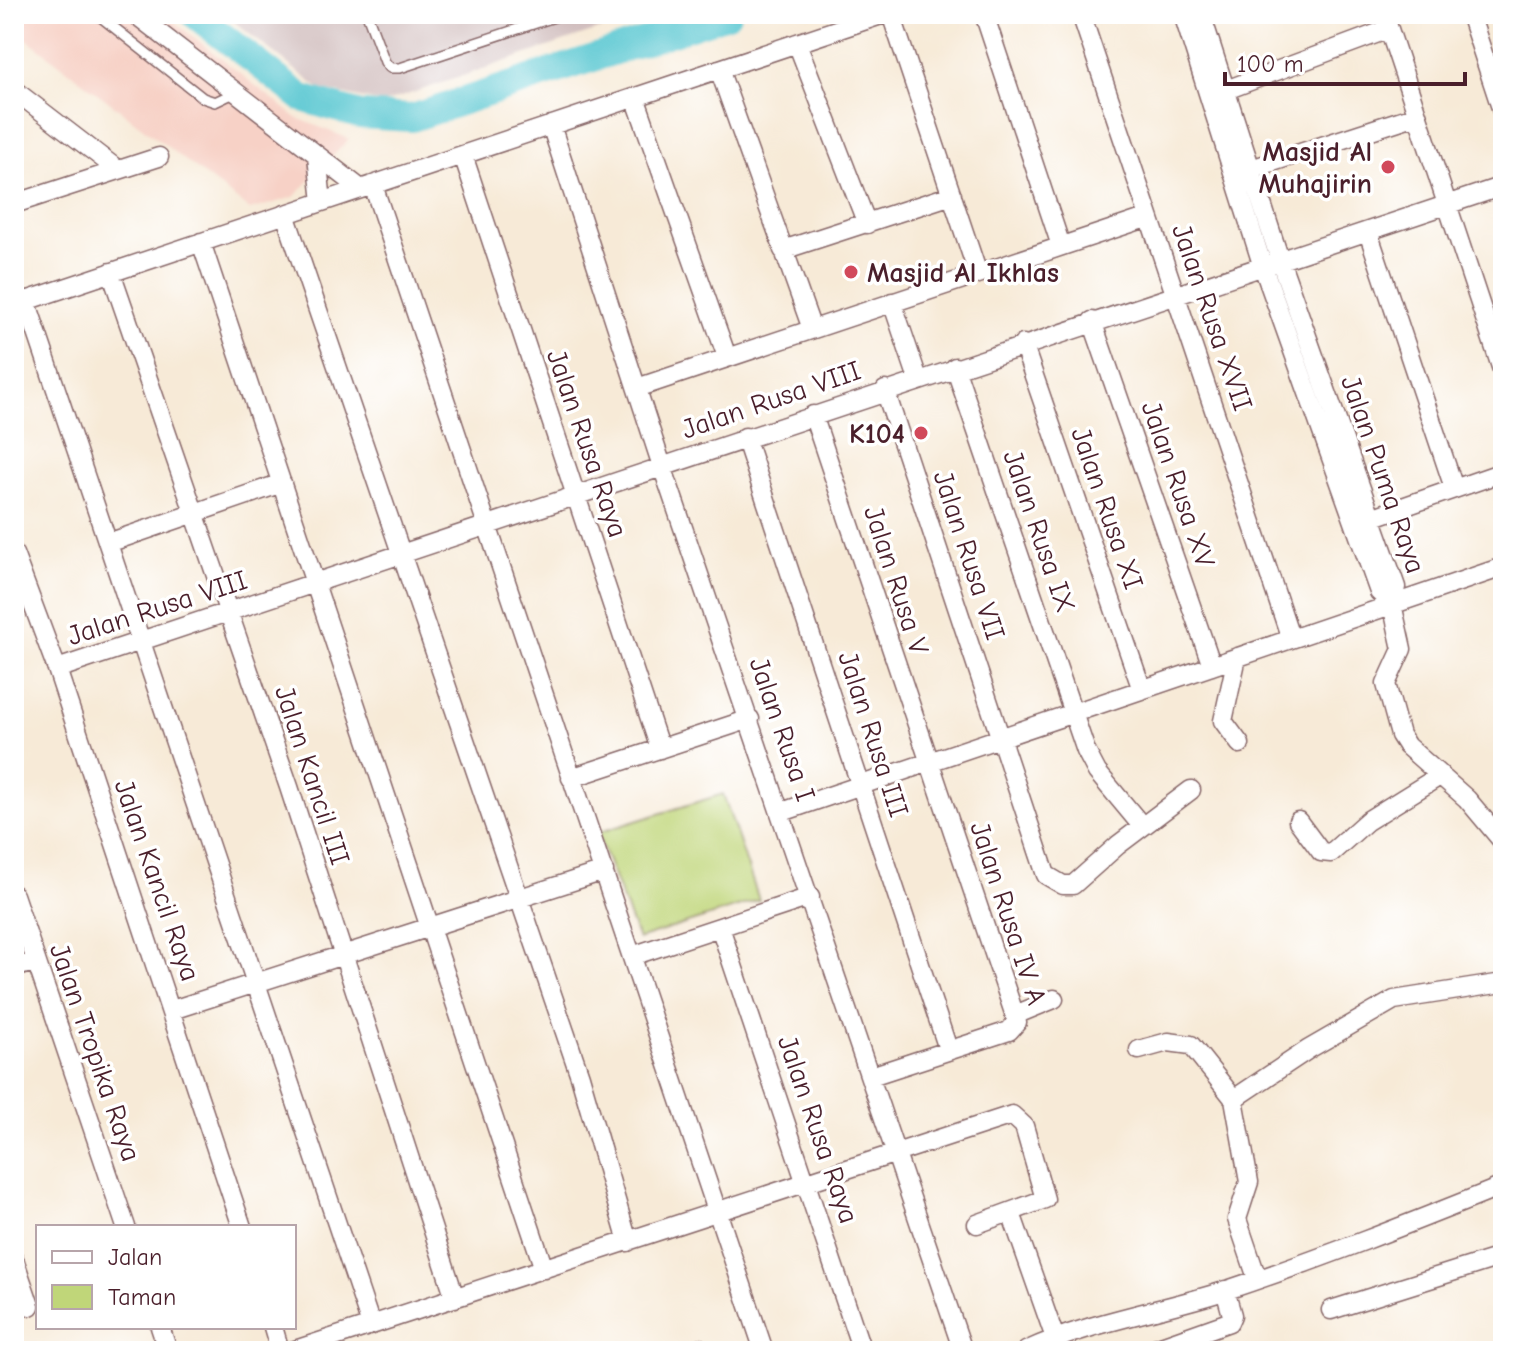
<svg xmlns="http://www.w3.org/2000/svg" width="1517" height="1365" font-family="'Comic Neue',sans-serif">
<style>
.built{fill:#f7d1c6}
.industrial{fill:#d2bfbf}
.green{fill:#c0d679;stroke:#857a52;stroke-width:2}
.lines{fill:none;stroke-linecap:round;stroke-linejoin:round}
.river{stroke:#5bc8d2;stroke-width:28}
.service-casing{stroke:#876667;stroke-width:12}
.minor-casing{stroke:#876667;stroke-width:21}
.service{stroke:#fff;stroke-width:9}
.minor{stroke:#fff;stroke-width:18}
.poi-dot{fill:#d1495b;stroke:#fff;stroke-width:3}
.labels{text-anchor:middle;stroke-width:7;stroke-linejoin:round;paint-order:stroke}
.poi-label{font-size:28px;font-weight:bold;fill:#4a1f2b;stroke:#fff;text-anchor:end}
.street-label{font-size:28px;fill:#4a1f2b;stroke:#fff}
</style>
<rect width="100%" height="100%" fill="#fff"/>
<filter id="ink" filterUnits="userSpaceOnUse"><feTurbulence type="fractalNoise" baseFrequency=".0125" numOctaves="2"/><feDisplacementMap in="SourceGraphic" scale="16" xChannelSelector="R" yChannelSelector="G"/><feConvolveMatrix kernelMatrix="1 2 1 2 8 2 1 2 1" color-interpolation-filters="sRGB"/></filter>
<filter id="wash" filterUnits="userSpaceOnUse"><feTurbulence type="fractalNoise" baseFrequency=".006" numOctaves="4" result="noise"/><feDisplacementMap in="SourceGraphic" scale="32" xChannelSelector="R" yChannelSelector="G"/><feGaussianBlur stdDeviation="1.8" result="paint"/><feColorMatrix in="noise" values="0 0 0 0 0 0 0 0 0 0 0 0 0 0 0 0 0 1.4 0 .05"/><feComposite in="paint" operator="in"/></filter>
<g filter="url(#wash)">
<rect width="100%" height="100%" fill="#f7ead7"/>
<path class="built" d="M14 14H164L297 118 349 139 294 197 250 210 14 29Z"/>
<path class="industrial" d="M224 14H645L383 103 320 89Z"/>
<path class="green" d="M723 794 759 900 638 939 597 833Z"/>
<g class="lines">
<path class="river" d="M194 14 302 98 360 115 412 118 727 14"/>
</g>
</g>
<g filter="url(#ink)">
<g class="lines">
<g class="service-casing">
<path id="service" d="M97 14 203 98 215 102 236 92
M367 14 385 62 390 68H400L563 14"/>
</g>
<g class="minor-casing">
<path id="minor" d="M135 14 361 189
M891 14 978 274
M984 14 1061 246
M1081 14 1291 639
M1183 14 1262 264 1379 592 1392 604
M1201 14 1280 260 1396 587 1392 604 1402 649 1386 684 1400 735 1407 746 1467 799 1503 842
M1384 14 1503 373
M1470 14 1503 114
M797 43 867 224
M719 69 812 329
M1271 73 1389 29
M14 90 118 170
M1226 90 1266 75
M635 97 727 357
M551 125 659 457 963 1351
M463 155 660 749
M317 156 322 202
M1251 169 1417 115
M373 185 764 1351
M14 204 159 157
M285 214 580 1076 628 1242
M1368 232 1454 488
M201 242 544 1269
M783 250 952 195
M111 272 289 787 455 1298
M26 300 371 1325
M892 302 918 379
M14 305 884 14
M1092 321 1212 666
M1023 344 1142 690
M955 367 1086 751 1097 772 1142 826
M637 388 1149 217
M885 390 1046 875 1063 885H1073L1118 845 1191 790
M813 415 1017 1022 1009 1031 871 1076
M745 437 948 1049
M1371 518 1503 472
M108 543 282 483
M14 554 57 669 242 1227
M1237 657 1223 721 1240 744
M57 669 1503 186
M571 778 750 719
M782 812 1503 567
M1298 821 1321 852 1331 853 1367 821 1441 775
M14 895 126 1227
M720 927 862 1351
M632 956 810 897
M14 968 36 961
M172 1010 604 871
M1015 1015 1054 999
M1139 1050 1168 1042 1191 1045 1234 1099
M1011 1213 1055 1338
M14 1259 30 1306
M1257 1278 1237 1219 1249 1182 1234 1099 1309 1049 1394 1000 1503 983
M1331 1310 1503 1256
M160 1327 168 1351
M273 1327 280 1351
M292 1351 1012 1115 1024 1126 1045 1199 977 1224
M683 1351 699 1348 702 1351
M1026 1351C1089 1322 1158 1312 1224 1291 1318 1260 1411 1223 1503 1186
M1147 1351 1229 1322 1232 1315 1225 1290"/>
</g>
<use href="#service" class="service"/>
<use href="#minor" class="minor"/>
</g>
</g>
<g class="poi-dot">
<circle cx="1388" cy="167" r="8"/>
<circle cx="851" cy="272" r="8"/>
<circle cx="921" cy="433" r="8"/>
</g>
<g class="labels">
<g class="poi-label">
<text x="1372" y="161">Masjid Al<tspan x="1372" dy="32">Muhajirin</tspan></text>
<text x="867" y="282" text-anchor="start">Masjid Al Ikhlas</text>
<text x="905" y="443">K104</text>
</g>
<g class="street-label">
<text transform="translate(1213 317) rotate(71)" y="10">Jalan Rusa XVII</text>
<text transform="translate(771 399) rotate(-19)" y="10">Jalan Rusa VIII</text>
<text transform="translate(588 443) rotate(71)" y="10">Jalan Rusa Raya</text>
<text transform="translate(1384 474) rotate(71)" y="10">Jalan Puma Raya</text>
<text transform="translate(1179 484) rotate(71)" y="10">Jalan Rusa XV</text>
<text transform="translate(1108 508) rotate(71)" y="10">Jalan Rusa XI</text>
<text transform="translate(1040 531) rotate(71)" y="10">Jalan Rusa IX</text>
<text transform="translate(970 555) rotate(72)" y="10">Jalan Rusa VII</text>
<text transform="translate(897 580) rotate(72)" y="10">Jalan Rusa V</text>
<text transform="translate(157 607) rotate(-18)" y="10">Jalan Rusa VIII</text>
<text transform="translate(783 729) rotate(71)" y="10">Jalan Rusa I</text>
<text transform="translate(874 734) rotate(72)" y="10">Jalan Rusa III</text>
<text transform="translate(313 775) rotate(72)" y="10">Jalan Kancil III</text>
<text transform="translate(158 880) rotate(71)" y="10">Jalan Kancil Raya</text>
<text transform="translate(1009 913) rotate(72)" y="10">Jalan Rusa IV A</text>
<text transform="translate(96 1052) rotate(71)" y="10">Jalan Tropika Raya</text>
<text transform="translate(819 1129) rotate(71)" y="10">Jalan Rusa Raya</text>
</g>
</g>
<rect width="1517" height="1365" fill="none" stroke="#fff" stroke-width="48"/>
<rect x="36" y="1225" width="260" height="104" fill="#ffffff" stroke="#b7a5aa" stroke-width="2"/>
<rect x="52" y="1251" width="40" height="12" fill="#ffffff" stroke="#b7a5aa" stroke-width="2"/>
<text x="108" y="1265" font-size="24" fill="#4a1f2b">Jalan</text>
<rect x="52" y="1285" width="40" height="24" fill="#c0d679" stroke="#b7a5aa" stroke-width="2"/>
<text x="108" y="1305" font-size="24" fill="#4a1f2b">Taman</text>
<path d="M1225 72v12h240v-12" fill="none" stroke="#4a1f2b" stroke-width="4"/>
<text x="1237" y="72" font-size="24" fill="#4a1f2b" stroke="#ffffff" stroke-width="6" paint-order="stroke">100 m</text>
</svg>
